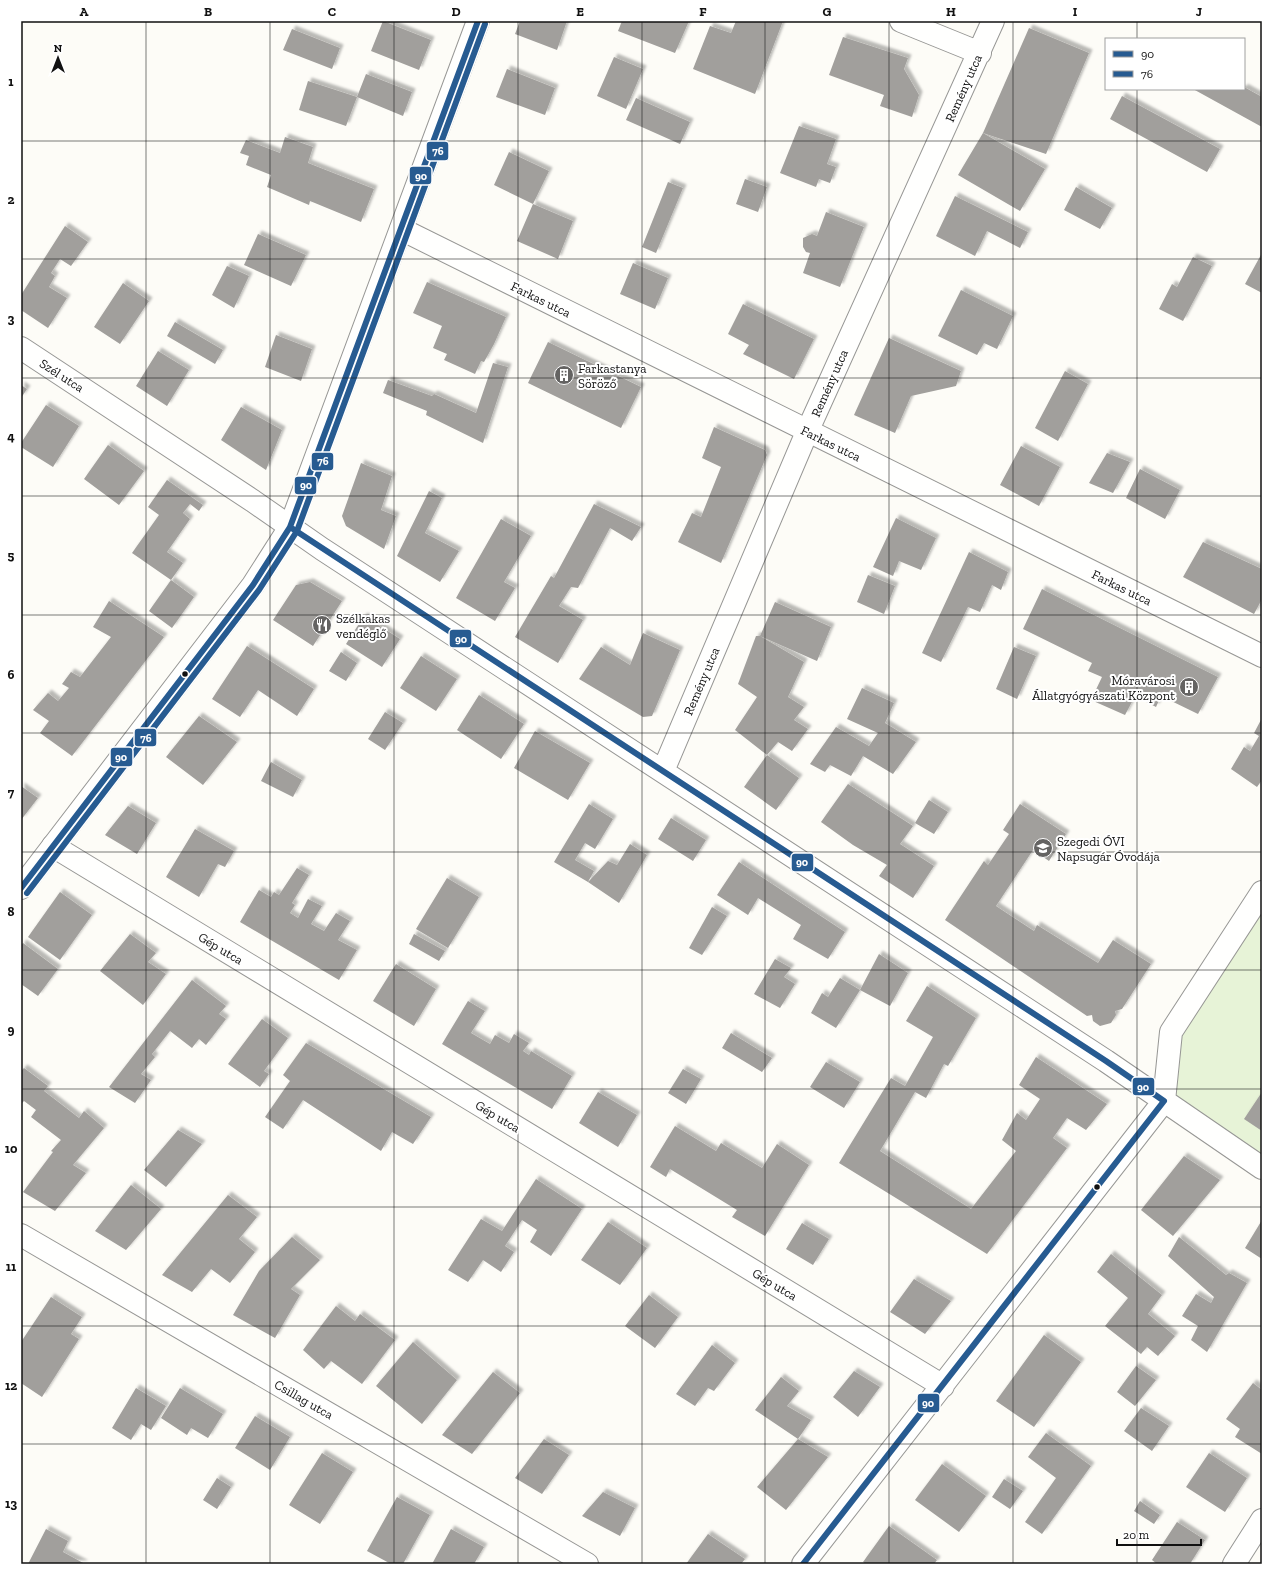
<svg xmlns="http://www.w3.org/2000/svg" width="1283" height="1585" font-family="'Zilla Slab',serif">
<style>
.green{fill:#e7f3d7}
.building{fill:#a19f9c;filter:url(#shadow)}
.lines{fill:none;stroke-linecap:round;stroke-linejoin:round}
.minor-casing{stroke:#979795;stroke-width:24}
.tertiary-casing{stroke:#979795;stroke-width:24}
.minor{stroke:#fffffe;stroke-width:22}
.tertiary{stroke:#fffffe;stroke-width:22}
.bus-1-casing{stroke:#fff;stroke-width:9}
.bus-2-casing{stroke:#fff;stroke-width:9}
.bus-1{stroke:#275b91;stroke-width:6}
.bus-2{stroke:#275b91;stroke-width:6}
.grid{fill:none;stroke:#111;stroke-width:1;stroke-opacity:0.55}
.bus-dot{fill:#111;stroke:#fff;stroke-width:1.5}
.labels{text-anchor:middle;stroke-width:4;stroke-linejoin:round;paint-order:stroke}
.street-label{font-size:13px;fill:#111;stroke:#fff}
.poi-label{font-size:13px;fill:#111;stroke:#fff;text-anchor:start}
.line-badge{stroke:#fff;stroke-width:1.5}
.badge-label{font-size:11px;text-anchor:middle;font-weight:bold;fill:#fff}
.neatline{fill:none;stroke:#111;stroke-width:1.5}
.grid-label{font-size:13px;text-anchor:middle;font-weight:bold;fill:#111}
</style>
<defs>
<filter id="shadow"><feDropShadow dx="3.5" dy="-3.5" stdDeviation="1" flood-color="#0004"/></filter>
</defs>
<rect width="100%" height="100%" fill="#fdfcf7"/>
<path class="green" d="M1262 892V1168L1164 1101 1171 1032Z"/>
<path class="building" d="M383 21 431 40 419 70 371 51Z
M520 21H567L557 50 515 34Z
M622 21H689L675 53 618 31Z
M736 21H783L755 94 693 69 710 26 731 33Z
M1029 28 1089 53 1046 154 983 133Z
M292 29 340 48 332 69 283 50Z
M843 37 908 58 904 69 919 95 912 117 880 106 884 95 829 75Z
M614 57 643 69 626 109 597 96Z
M507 69 555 88 545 115 496 97Z
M366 74 412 92 403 116 357 97Z
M308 81 357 97 346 126 299 110Z
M1244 87 1262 97V127L1193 89H1244Z
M1122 96 1220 149 1207 172 1110 119Z
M636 98 690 122 680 144 626 120Z
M799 126 836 139 827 164 836 167 830 183 819 179 816 187 780 173Z
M983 133 1045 169 1020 211 958 175Z
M285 137 313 147 308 163 374 189 361 222 310 201 309 205 267 187 271 175 246 165 249 156 240 153 246 140 280 153Z
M509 152 549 171 533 204 494 185Z
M745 179 767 187 758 212 736 204Z
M668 182 683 188 656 253 642 247Z
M1076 187 1112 208 1100 229 1064 210Z
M955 196 1028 232 1020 248 987 231 975 256 936 236Z
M533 204 573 221 558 259 517 241Z
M826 212 864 227 840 287 803 273 810 253 806 252 803 247V238L812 234 817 236Z
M65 226 88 242 71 266 60 259 51 273 55 276 49 287 67 298 48 328 21 310V295Z
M258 234 306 255 291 286 244 265Z
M1262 253V293L1245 284Z
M1193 257 1212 266 1183 321 1159 309 1172 284 1177 287Z
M633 263 668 278 655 309 620 294Z
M227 266 249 276 234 308 212 295Z
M427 282 506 317 494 344 484 362 481 361 475 374 444 360 447 354 433 348 442 326 413 313Z
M123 283 149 301 120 344 94 327Z
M961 290 1013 316 997 349 984 343 977 355 938 336Z
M743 304 814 339 794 379 743 354 749 345 728 334Z
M175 322 223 350 215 364 167 336Z
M276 335 312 349 301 381 265 367Z
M889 338 961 371 956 386 911 396 895 433 854 415Z
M548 342 641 387 621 428 528 383Z
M158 351 189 370 167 406 136 386Z
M493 363 508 367 483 443 426 415 427 411 383 393 388 380 432 396 434 394 476 413Z
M1065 371 1088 384 1058 441 1035 428Z
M21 385 27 389 21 398Z
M46 405 79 426 53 467 21 447V443Z
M241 407 282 430 266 470 221 440Z
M714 427 765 450 767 455 721 563 678 542 692 513 701 517 721 467 702 458Z
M108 445 144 471 119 505 84 479Z
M1021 446 1060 467 1039 506 1000 485Z
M1107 453 1130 462 1113 493 1089 483Z
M361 463 392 476 381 510 396 516 384 549 346 526 342 516Z
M1140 469 1180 490 1165 519 1126 498Z
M167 480 203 505 199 511 190 504 183 513 190 519 167 552 183 563 171 580 194 597 172 628 149 611 171 580 132 553 159 515 148 507Z
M429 491 442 498 425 533 459 551 440 582 397 556Z
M594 504 641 527 632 541 610 528 578 588 571 587 559 606 583 620 558 663 515 637 551 576 554 578Z
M896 518 936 538 921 570 899 561 893 576 873 567Z
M501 519 531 536 504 582 515 588 495 621 456 598Z
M1203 542 1262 569V599L1254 614 1183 577Z
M969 552 1008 572 1001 590 992 585 980 612 968 607 941 662 922 653Z
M868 575 895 586 884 614 857 602Z
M310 582 342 601 313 646 273 620 296 585Z
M1042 589 1218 677 1198 714 1161 696 1156 707 1135 696 1125 715 1091 700 1102 677 1088 671 1092 663 1023 629Z
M109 601 164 637 72 756 40 733 49 721 33 710 48 693 58 701 69 688 62 684 71 672 80 677 111 637 93 627Z
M775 602 831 627 817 661 760 636Z
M364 616 400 639 382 667 346 644Z
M643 633 680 650 652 716 643 717 579 679 601 647 630 665Z
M756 636H760L804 662 788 697 804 707 794 720 808 729 792 751 778 742 767 755 735 730 757 697 738 684Z
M247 646 314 689 297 716 258 690 240 717 212 699Z
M1014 647 1036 656 1017 699 996 689Z
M341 652 357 663 346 681 329 671Z
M421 656 457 679 436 711 400 688Z
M862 688 894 703 885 723 916 742 893 774 863 756 851 776 830 765 825 772 810 764 836 727 869 746 878 733 847 719Z
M479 695 524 724 501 759 457 730Z
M385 712 403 723 385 750 368 739Z
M199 716 237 742 203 785 166 757Z
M1262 718V780L1257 787 1231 769 1244 747 1250 751 1259 736 1254 733Z
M535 731 590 763 568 800 514 768Z
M767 755 799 778 776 810 744 787Z
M271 762 302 780 293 797 261 781Z
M848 784 913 826 900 844 934 866 913 898 879 876 887 865 853 845 821 822Z
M21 786 38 798 21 820Z
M929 800 948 812 934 834 915 823Z
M589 804 613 819 595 849 585 843 575 860 594 871 588 882 554 862Z
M1020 804 1066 834 1049 861 1033 850 996 906 1034 931 1037 925 1098 963 1113 940 1151 964 1122 1009 1115 1011 1116 1015 1111 1023 1100 1026 1093 1021 1092 1015 1087 1016 945 920 984 861 988 865 1009 834 1003 830Z
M128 806 156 823 137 854 105 835Z
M671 818 706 840 693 861 658 839Z
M195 829 234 851 225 867 218 864 199 897 166 877Z
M630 844 647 855 619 903 588 882 608 861 617 865Z
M739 862 845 932 828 959 793 939 801 925 758 898 748 915 717 895Z
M297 868 309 875 292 903 295 905 290 913 298 918 308 899 322 906 311 924 324 931 336 913 350 921 338 940 357 950 339 980 240 922 259 890 271 897 274 892 279 895Z
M447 878 479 897 448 948 416 929Z
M60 892 92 915 60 960 28 937Z
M712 907 727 916 702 955 689 948Z
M130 934 156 953 148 962 166 974 143 1005 100 971Z
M414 934 445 951 439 961 409 944Z
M23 943 58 969 38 996 21 984V946Z
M879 954 908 973 890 1006 860 990 836 1028 811 1013 822 993 828 997 840 978 860 990Z
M775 959 791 968 784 977 795 984 780 1008 754 994Z
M396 964 436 989 414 1026 373 1001Z
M192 980 226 1006 219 1014 226 1019 206 1045 199 1039 192 1048 170 1031 152 1054 155 1057 141 1074 151 1080 135 1103 109 1087Z
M927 986 976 1018 948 1066 944 1064 926 1098 915 1092 880 1151 971 1209 1016 1151 1002 1140 1017 1113 1026 1120 1040 1099 1019 1085 1036 1057 1107 1104 1086 1130 1067 1118 1053 1138 1067 1148 987 1254 839 1163 891 1078 905 1086 933 1037 906 1021Z
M468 1001 485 1011 471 1033 490 1044 495 1035 509 1043 514 1034 529 1043 523 1051 529 1055 531 1051 572 1076 552 1109 442 1044Z
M262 1019 288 1038 264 1071 269 1074 260 1087 228 1064Z
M731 1033 772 1058 762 1072 722 1048Z
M306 1043 431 1117 413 1144 392 1132 381 1151 303 1100 283 1129 265 1117 290 1081 283 1075Z
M826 1062 860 1082 844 1108 810 1087Z
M24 1068 48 1086 44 1091 79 1118 84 1111 104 1128 73 1165 86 1173 55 1211 23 1192 53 1152 51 1151 61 1140 31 1117 36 1110 24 1101 21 1104V1071Z
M683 1069 701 1079 686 1104 668 1093Z
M598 1092 637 1115 618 1147 579 1123Z
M1262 1092V1131L1244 1119Z
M675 1126 716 1151 721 1143 762 1168 777 1144 809 1165 765 1236 732 1217 737 1210 670 1169 666 1177 650 1167Z
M178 1130 202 1144 166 1187 144 1170Z
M1184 1156 1220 1180 1173 1236 1141 1210Z
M536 1179 582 1209 551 1256 530 1242 537 1230 522 1220 505 1246 514 1252 501 1272 483 1260 468 1282 448 1270 481 1219 502 1231Z
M131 1185 161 1209 126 1250 95 1231Z
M228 1195 257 1217 239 1239 255 1252 230 1283 211 1269 192 1292 162 1275Z
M1262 1220V1259L1245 1248Z
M608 1222 647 1248 620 1285 581 1260Z
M802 1223 829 1239 813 1265 786 1249Z
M292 1237 320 1260 291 1289 300 1295 275 1338 233 1315 259 1271Z
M1179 1237 1226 1275 1229 1273 1247 1283 1207 1352 1191 1340 1198 1326 1182 1316 1196 1294 1211 1303 1214 1297 1168 1256Z
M1111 1254 1162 1295 1148 1314 1175 1336 1158 1356 1147 1347 1141 1354 1105 1326 1128 1298 1097 1272Z
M914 1279 951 1301 925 1334 890 1312Z
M649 1295 678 1317 655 1348 625 1326Z
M51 1297 82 1317 71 1334 79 1339 42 1397 21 1383V1342Z
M336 1306 355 1321 360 1314 395 1340 362 1384 331 1361 324 1369 303 1350Z
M1044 1335 1081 1362 1034 1427 996 1401Z
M413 1342 457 1380 422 1424 376 1386Z
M712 1345 735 1363 714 1391 708 1388 695 1406 676 1394Z
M1136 1366 1156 1380 1135 1406 1117 1392Z
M854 1371 880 1387 858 1417 833 1397Z
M493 1372 520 1393 472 1454 442 1435Z
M781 1377 799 1391 787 1406 811 1420 798 1439 755 1410Z
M1253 1383 1262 1390V1454L1235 1437 1240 1429 1226 1419Z
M136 1388 166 1406 151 1430 141 1424 131 1440 112 1428Z
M180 1388 223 1414 208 1438 191 1428 187 1435 161 1418Z
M1141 1408 1169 1426 1152 1451 1124 1431Z
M255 1416 290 1437 270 1470 235 1448Z
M1046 1433 1091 1466 1042 1534 1025 1522 1056 1478 1028 1457Z
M544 1439 569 1455 542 1494 515 1478Z
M798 1439 828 1457 786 1510 757 1487Z
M322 1453 353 1472 320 1524 289 1505Z
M1209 1453 1247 1478 1225 1512 1186 1487Z
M942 1464 986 1496 959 1532 915 1500Z
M217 1478 231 1487 217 1509 203 1500Z
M1004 1479 1023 1491 1010 1509 992 1497Z
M603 1492 635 1508 620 1536 582 1516Z
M397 1497 430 1515 403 1564H391L367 1551Z
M1140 1501 1160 1515 1154 1524 1134 1511Z
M1177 1522 1205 1540 1190 1564H1157L1152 1560Z
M889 1526 937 1560 934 1564H866L863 1562Z
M46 1529 68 1541 63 1552 85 1564H28Z
M451 1529 484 1547 474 1564H432Z
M708 1534 745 1559 741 1564H686Z"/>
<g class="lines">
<g class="minor-casing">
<path id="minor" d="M901 21 980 53
M401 229 1262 656
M21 348 253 501 322 549 1106 1061 1262 1168
M663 771 807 432 993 21
M53 846 943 1386
M1164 1101 1171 1032 1262 892
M21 1235 587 1564
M803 1564 1164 1101
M1234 1564 1262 1520"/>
</g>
<g class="tertiary-casing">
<path id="tertiary" d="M21 888 253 585 290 527 478 21"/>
</g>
<use href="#minor" class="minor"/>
<use href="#tertiary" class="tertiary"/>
<g class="bus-1-casing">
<path id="bus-1" d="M290 527 1106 1061 1164 1101 803 1564
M21 888 253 585 290 527 478 21"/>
</g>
<g class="bus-2-casing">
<path id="bus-2" d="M27 893 259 590 297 531 485 24"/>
</g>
<use href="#bus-1" class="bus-1"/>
<use href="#bus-2" class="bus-2"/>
</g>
<path class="grid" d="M146 21V1564M270 21V1564M394 21V1564M518 21V1564M642 21V1564M765 21V1564M889 21V1564M1013 21V1564M1137 21V39M1137 89V1564M21 141H1262M21 259H1262M21 378H1262M21 496H1262M21 615H1262M21 733H1262M21 852H1262M21 970H1262M21 1089H1262M21 1207H1262M21 1326H1262M21 1444H1262"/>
<defs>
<g id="building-disc" transform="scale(1)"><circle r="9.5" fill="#646362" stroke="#fff"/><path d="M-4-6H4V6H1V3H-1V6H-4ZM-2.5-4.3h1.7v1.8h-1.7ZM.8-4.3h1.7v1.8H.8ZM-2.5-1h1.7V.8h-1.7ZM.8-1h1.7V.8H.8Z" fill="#fff"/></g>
<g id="restaurant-disc" transform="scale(1)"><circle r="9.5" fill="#646362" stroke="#fff"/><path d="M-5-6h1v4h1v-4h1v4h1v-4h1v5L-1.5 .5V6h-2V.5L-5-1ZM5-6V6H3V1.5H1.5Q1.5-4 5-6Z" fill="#fff"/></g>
<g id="school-disc" transform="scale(1)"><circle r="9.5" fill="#646362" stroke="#fff"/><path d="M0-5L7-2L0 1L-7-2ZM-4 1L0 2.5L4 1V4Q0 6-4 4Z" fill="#fff"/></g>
</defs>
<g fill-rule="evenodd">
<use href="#building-disc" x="564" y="375"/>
<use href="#restaurant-disc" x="322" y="625"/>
<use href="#building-disc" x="1189" y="687"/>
<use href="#school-disc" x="1043" y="848"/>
</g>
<g class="bus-dot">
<circle cx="185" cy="674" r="3.5"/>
<circle cx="1097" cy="1187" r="3.5"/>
</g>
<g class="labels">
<g class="street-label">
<text transform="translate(963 88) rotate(-66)" y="5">Remény utca</text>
<text transform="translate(541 299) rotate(26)" y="5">Farkas utca</text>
<text transform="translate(62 375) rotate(33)" y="5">Szél utca</text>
<text transform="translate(829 383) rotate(-66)" y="5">Remény utca</text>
<text transform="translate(831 443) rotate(26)" y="5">Farkas utca</text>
<text transform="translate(1122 587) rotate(26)" y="5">Farkas utca</text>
<text transform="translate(701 681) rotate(-67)" y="5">Remény utca</text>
<text transform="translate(221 948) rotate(31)" y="5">Gép utca</text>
<text transform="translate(498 1116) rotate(31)" y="5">Gép utca</text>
<text transform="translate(775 1284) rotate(31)" y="5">Gép utca</text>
<text transform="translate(304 1399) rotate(30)" y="5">Csillag utca</text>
</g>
<g class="poi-label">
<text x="578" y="373">Farkastanya<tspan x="578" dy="15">Söröző</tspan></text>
<text x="336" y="623">Szélkakas<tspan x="336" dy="15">vendéglő</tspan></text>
<text x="1175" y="685" text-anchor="end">Móravárosi<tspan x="1175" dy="15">Állatgyógyászati Központ</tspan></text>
<text x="1057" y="846">Szegedi ÓVI<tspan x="1057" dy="15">Napsugár Óvodája</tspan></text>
</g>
</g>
<g class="line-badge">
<rect x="426" y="141" width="23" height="20" rx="4" fill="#275b91"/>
<rect x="409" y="166" width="23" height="19" rx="4" fill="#275b91"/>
<rect x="311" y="452" width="23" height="19" rx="4" fill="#275b91"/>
<rect x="294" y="476" width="23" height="19" rx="4" fill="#275b91"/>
<rect x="449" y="629" width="23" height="19" rx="4" fill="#275b91"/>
<rect x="134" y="728" width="23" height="19" rx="4" fill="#275b91"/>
<rect x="110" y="747" width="23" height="20" rx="4" fill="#275b91"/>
<rect x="791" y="853" width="23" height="19" rx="4" fill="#275b91"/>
<rect x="1132" y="1077" width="23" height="19" rx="4" fill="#275b91"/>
<rect x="917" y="1393" width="23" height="20" rx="4" fill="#275b91"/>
</g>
<g class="badge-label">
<text x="438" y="155">76</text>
<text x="421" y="180">90</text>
<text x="323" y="465">76</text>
<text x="306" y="489">90</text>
<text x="461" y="643">90</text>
<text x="146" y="742">76</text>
<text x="121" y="761">90</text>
<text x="802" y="866">90</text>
<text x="1143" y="1091">90</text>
<text x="928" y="1407">90</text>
</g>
<rect width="1283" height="1585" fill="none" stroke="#ffffff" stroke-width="44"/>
<rect x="1105" y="38" width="140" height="52" fill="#ffffff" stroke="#a0a0a0"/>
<rect x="1113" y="51" width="20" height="6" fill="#275b91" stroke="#a0a0a0"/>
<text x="1141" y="58" font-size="12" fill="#111111">90</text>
<rect x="1113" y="71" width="20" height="6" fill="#275b91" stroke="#a0a0a0"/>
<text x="1141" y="78" font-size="12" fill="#111111">76</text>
<g transform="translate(58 58)" stroke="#ffffff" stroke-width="3" paint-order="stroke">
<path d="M0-3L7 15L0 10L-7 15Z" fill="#111111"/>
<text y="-6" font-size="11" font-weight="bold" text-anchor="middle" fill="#111111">N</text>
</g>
<path d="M1117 1539v6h84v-6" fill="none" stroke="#111111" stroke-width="2"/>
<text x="1123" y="1539" font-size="12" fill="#111111" stroke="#ffffff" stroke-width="3" paint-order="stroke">20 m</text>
<rect x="22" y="22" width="1239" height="1541" class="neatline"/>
<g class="grid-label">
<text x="84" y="16">A</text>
<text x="208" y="16">B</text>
<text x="332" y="16">C</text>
<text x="456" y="16">D</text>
<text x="580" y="16">E</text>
<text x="703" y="16">F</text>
<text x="827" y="16">G</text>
<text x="951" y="16">H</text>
<text x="1075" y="16">I</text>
<text x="1199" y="16">J</text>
<text x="11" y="86">1</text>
<text x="11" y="204">2</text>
<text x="11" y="323">3</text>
<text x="11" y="441">4</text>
<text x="11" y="560">5</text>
<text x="11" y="679">6</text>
<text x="11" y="797">7</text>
<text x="11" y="916">8</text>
<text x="11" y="1034">9</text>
<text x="11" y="1153">10</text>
<text x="11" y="1271">11</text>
<text x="11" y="1390">12</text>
<text x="11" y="1508">13</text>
</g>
</svg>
